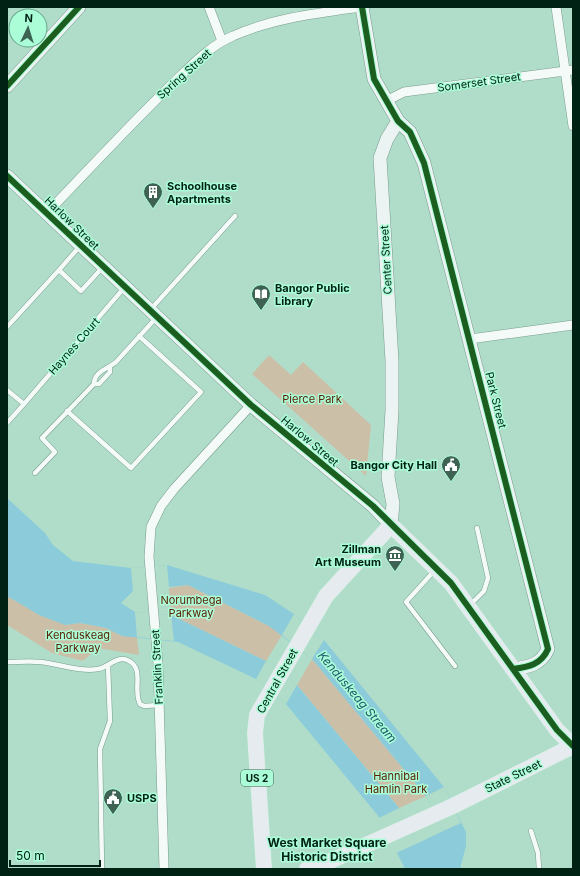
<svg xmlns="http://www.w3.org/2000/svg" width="580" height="876" font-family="Inter,sans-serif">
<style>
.green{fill:#ccbfa8}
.water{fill:#8cccda;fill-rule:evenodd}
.pier{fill:#b0ddc9}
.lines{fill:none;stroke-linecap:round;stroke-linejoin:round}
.lane-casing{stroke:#789c8d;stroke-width:5.5}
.street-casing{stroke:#789c8d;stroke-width:10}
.secondary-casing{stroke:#789c8d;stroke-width:14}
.primary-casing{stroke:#dbf0e7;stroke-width:16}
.lane{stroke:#f3faf7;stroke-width:4.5}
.street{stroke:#f3faf7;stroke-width:9}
.secondary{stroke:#ecf3f3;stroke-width:13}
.primary{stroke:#e5ebef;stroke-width:15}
.cycleway-casing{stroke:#aafdd7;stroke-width:8}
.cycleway{stroke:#1b5e20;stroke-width:6}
.labels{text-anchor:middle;stroke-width:3;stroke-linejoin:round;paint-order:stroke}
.shield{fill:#aafdd7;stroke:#33644f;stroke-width:1}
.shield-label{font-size:10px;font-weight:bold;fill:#002215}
.street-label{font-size:11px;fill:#002215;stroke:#aafdd7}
.poi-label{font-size:11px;font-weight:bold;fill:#002215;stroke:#aafdd7;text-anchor:start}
.park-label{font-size:11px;fill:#5a2305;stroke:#aafdd7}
.water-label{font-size:12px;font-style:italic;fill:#1d586c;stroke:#aafdd7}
.neighbourhood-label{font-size:12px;font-weight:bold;fill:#002215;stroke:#aafdd7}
</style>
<rect width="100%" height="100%" fill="#b0ddc9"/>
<path class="green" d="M269 355 291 375 303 362 371 425 366 476 252 374Z
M188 585 269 626 282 635 266 661 171 615 169 588Z
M7 596 65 625 80 623 91 625 106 628 122 636 137 637 139 655 98 648 83 661 52 653 7 625Z
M312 659 426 796 399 808 297 685Z"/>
<path class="water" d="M7 498 45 533 53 545 73 561 131 568 167 565 265 595 294 614 324 640 444 787 466 832V846L460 869H405L379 817 286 704 256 679 178 642 122 636 106 628 91 625 80 623 65 625 39 615 7 596ZM188 585 269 626 312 659 426 796 443 831 416 844 399 808 297 685 266 661 171 615 135 612 121 603 133 591Z"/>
<path class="pier" d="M167 565 169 588 133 591 131 568Z
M135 612 171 615 174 641 137 637Z
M294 614 324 640 312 659 282 635Z
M266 661 297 685 286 704 256 679Z
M444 787 461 823 443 831 426 796Z
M399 808 416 844 396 853 379 818Z"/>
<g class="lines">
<g class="lane-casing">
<path id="lane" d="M80 246 59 270 81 291 102 268
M151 309 235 216
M7 327 59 270
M94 384H99L110 372V367
M7 390 24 404 7 423
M24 404 124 288
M67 411 131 468 201 392 139 336
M35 473 55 452 42 438 94 384C94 371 108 369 116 362L156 318
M435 570 406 602 455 666
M469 606 484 591 488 578 477 528
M7 662C18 662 30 661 41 662 59 664 80 672 98 669 110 667 119 652 132 663 143 672 133 692 140 704L144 706 159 705
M531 831 538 853 539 869
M102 869 100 749 110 721 108 665"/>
</g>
<g class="street-casing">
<path id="street" d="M209 7 222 41
M556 7 573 126
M386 101 404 92 573 70
M47 213C88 170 129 126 171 85 190 67 209 46 233 36 273 18 318 13 362 7
M470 339 573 325
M164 869 158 664 149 557 151 527 161 506 174 489 251 405"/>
</g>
<g class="secondary-casing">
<path id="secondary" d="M362 7 374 79 398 121 410 132 424 163 548 649C541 665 528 667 513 669
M7 86 79 7
M7 176 251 405 373 506 391 525
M391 525 393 504 388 477 392 410V361L380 158 387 139 398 121"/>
</g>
<g class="primary-casing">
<path id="primary" d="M264 869 255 733 257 715 326 596 391 525 451 583 557 730 573 746
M307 869 326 863 453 806 573 746"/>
</g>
<use href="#lane" class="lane"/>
<use href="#street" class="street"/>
<use href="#secondary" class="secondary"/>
<use href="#primary" class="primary"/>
<g class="cycleway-casing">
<path id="cycleway" d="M362 7 374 79 398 121 410 132 424 163 548 649C541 665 528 667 513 669
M7 86 79 7
M7 176 251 405 373 506 451 583 557 730 573 746"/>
</g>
<use href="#cycleway" class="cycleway"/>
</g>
<defs>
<g id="building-pin" transform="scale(1)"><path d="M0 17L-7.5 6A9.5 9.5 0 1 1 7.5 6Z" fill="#3e6354" stroke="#aafdd7"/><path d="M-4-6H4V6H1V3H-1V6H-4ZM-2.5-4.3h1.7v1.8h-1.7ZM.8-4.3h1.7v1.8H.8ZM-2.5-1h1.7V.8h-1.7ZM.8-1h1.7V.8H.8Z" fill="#fff"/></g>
<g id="library-pin" transform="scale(1)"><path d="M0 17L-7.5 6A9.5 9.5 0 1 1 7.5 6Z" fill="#3e6354" stroke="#aafdd7"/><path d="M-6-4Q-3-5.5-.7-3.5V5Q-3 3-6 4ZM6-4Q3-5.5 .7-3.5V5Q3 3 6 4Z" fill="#fff"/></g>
<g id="civic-pin" transform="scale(1)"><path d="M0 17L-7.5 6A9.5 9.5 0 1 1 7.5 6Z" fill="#3e6354" stroke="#aafdd7"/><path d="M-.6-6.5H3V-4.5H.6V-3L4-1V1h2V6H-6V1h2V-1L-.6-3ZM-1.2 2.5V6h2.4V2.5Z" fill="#fff"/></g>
<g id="museum-pin" transform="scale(1)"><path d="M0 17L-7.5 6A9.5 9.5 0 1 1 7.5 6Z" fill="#3e6354" stroke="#aafdd7"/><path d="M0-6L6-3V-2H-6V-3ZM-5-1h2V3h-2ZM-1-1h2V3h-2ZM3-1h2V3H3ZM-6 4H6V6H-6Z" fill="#fff"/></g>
</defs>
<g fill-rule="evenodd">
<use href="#building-pin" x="153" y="192"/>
<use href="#library-pin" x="261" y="294"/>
<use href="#civic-pin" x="451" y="465"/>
<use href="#museum-pin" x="395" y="555"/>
<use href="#civic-pin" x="113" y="798"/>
</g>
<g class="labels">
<rect class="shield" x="241" y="770" width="32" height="16" rx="3"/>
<g class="shield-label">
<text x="257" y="782">US 2</text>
</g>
<g class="street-label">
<text transform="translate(184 74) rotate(-42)" y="4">Spring Street</text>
<text transform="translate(479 82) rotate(-8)" y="4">Somerset Street</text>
<text transform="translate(72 223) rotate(44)" y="4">Harlow Street</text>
<text transform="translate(386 260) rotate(-93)" y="4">Center Street</text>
<text transform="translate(74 346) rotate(-49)" y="4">Haynes Court</text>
<text transform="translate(496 400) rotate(76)" y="4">Park Street</text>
<text transform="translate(310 441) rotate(40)" y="4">Harlow Street</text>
<text transform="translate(157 667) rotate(-93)" y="4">Franklin Street</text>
<text transform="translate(277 681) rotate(-61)" y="4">Central Street</text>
<text transform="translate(513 776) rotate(-26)" y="4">State Street</text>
</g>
<g class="poi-label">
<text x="167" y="190">Schoolhouse<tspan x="167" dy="13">Apartments</tspan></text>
<text x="275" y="292">Bangor Public<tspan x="275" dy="13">Library</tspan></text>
<text x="437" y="469" text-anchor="end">Bangor City Hall</text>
<text x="381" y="553" text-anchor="end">Zillman<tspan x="381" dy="13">Art Museum</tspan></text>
<text x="127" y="802">USPS</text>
</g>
<g class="park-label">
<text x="312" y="403">Pierce Park</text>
<text x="191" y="604">Norumbega<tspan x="191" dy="13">Parkway</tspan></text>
<text x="78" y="639">Kenduskeag<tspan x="78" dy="13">Parkway</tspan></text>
<text x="396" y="780">Hannibal<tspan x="396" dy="13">Hamlin Park</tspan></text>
</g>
<g class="water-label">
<text transform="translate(357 697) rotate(50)" y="4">Kenduskeag Stream</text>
</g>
<g class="neighbourhood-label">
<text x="327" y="847">West Market Square<tspan x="327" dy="14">Historic District</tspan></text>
</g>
</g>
<rect width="580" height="876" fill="none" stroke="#002215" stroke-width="16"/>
<g transform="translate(28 28) rotate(4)"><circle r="19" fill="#aafdd7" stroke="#66a589"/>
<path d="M0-3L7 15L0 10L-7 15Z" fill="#3e6354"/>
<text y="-6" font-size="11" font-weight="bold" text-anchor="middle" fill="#002215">N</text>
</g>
<path d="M10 860v6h90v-6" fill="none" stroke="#002215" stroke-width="2"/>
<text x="16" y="860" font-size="12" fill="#002215" stroke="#aafdd7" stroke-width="3" paint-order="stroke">50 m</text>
</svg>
